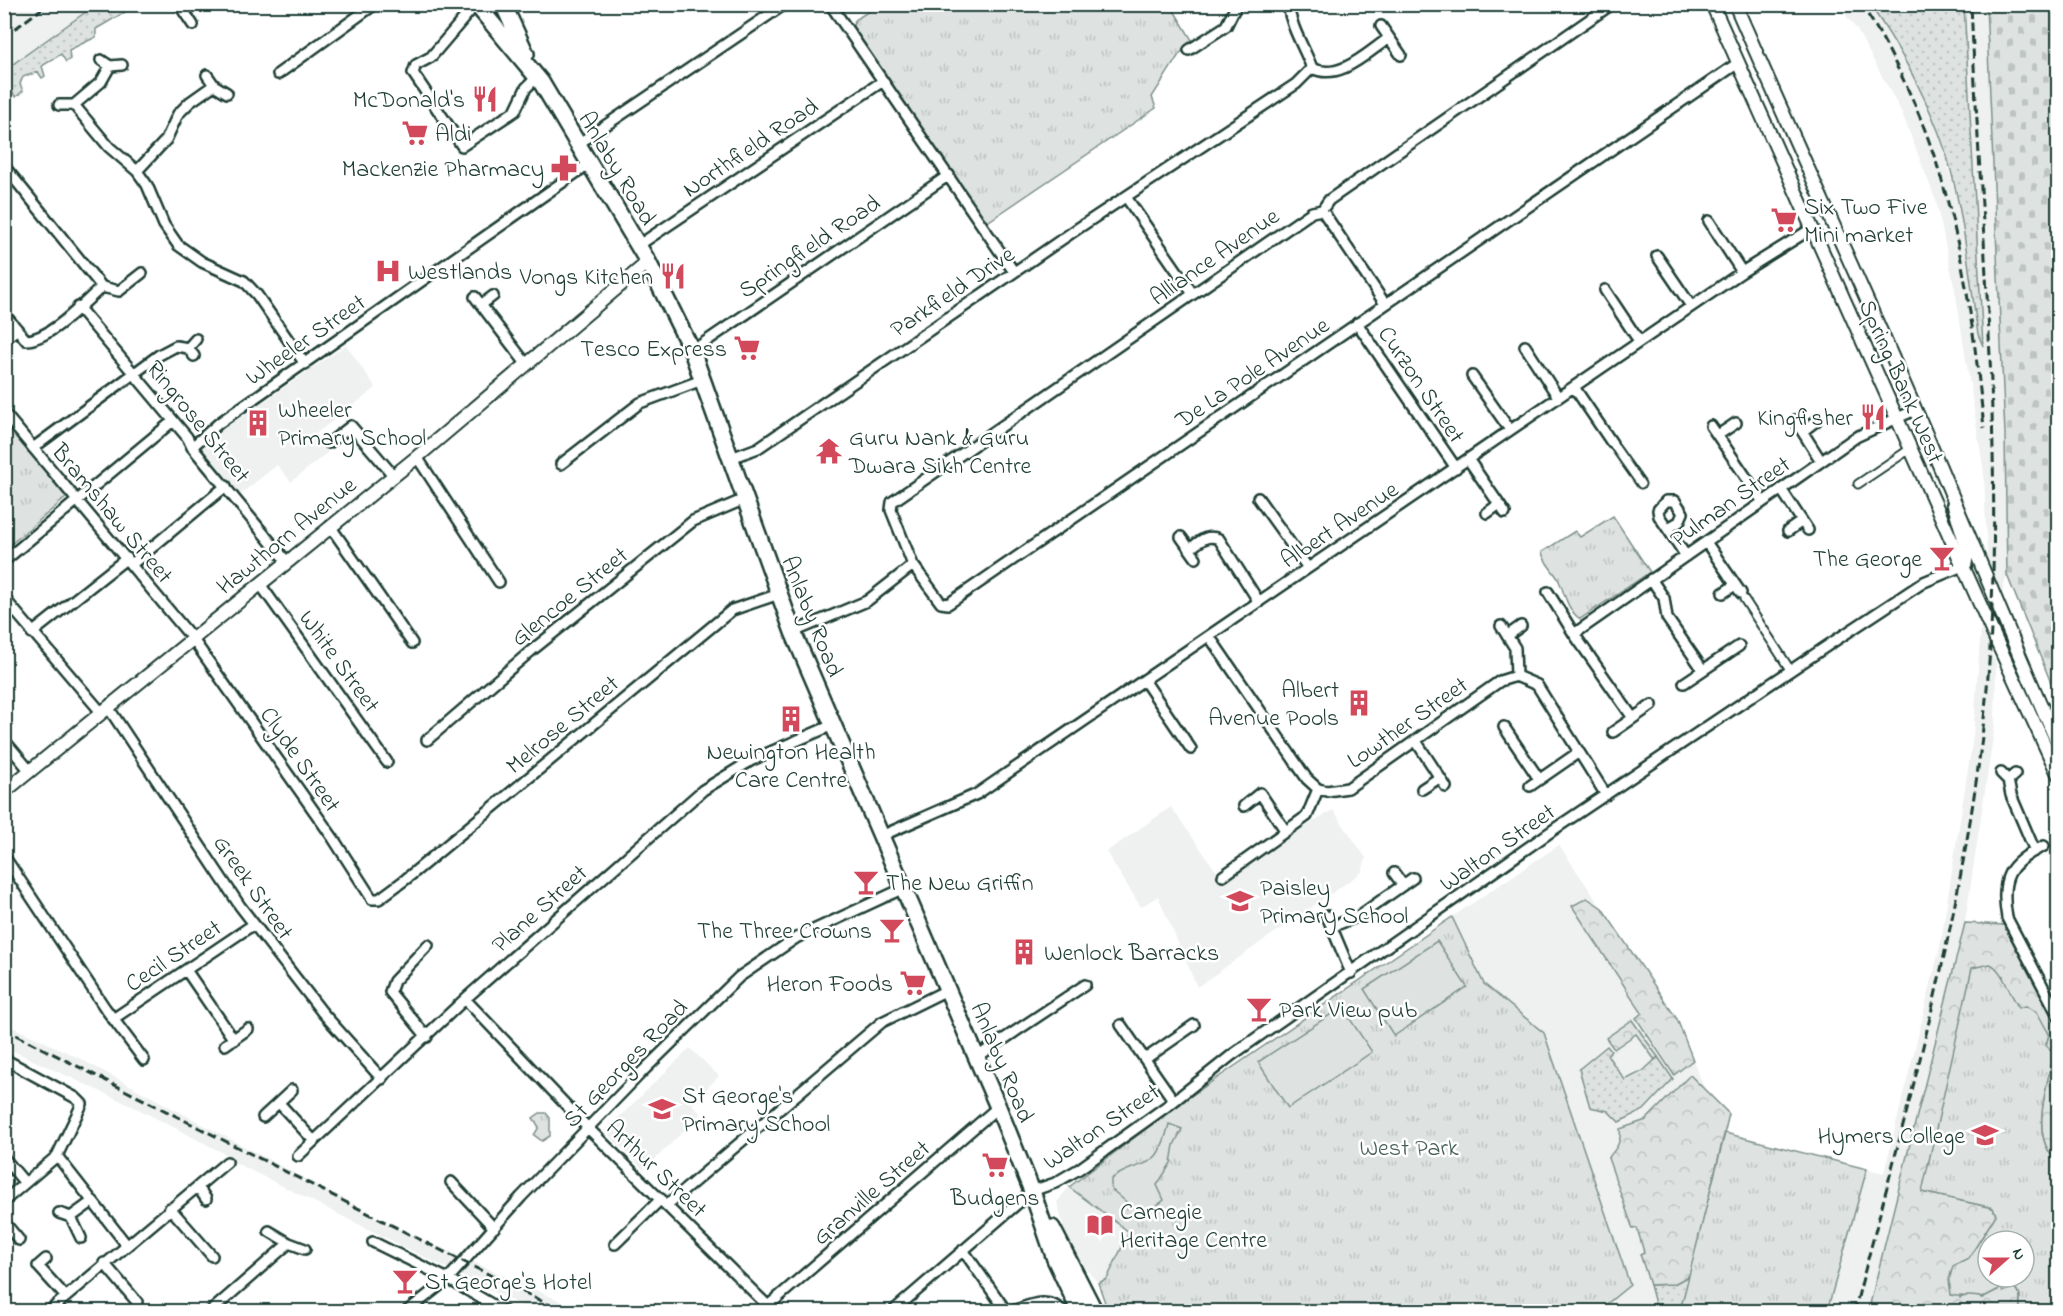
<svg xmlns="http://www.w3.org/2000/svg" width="2063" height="1316" font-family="'Indie Flower',sans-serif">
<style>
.built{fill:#eef1f0;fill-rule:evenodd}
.grass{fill:url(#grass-dots);stroke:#7e908b;stroke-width:1.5}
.forest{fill:url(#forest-crowns);stroke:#7e908b;stroke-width:1.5}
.cemetery{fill:url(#cemetery-stones);stroke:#7e908b;stroke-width:1.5}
.park{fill:url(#park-tufts);stroke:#7e908b;stroke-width:1.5}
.pitch{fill:#dee3e2;stroke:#7e908b;stroke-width:1.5}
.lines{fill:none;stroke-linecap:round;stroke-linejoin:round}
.pedestrian-casing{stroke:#1f3d34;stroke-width:11}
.minor-casing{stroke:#1f3d34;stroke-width:14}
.tertiary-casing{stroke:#1f3d34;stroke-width:16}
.primary-casing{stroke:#1f3d34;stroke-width:20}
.pedestrian{stroke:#fff;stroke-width:7}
.minor{stroke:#fff;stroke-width:9}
.tertiary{stroke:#fff;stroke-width:12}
.primary{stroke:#fff;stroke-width:15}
.rail{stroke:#1f3d34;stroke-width:3;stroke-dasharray:9 4.5;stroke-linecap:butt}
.labels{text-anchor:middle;stroke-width:5;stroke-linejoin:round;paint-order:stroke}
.poi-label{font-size:24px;fill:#1f3d34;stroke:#fff;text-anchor:start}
.street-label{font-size:24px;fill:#1f3d34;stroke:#fff}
.park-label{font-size:24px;fill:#455e57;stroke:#fff}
</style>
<defs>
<pattern id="grass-dots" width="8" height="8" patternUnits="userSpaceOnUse" patternTransform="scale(1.5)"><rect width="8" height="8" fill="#dee3e2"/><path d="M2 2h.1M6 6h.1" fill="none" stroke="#bec4c2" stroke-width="1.8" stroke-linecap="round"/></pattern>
<pattern id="forest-crowns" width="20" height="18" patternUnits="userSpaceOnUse" patternTransform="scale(1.5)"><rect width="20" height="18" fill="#dee3e2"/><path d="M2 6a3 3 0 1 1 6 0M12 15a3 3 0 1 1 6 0" fill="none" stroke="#bec4c2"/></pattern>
<pattern id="cemetery-stones" width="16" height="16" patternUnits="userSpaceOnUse" patternTransform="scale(1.5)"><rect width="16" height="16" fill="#dee3e2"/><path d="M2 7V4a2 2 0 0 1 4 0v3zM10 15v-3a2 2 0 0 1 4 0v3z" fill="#bec4c2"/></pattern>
<pattern id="park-tufts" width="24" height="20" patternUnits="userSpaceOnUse" patternTransform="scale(1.5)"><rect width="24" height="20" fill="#dee3e2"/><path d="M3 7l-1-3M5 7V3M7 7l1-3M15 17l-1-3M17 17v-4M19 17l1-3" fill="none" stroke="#bec4c2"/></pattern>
</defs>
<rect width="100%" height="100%" fill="#fff"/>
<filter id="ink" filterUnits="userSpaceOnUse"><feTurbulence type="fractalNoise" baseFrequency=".0167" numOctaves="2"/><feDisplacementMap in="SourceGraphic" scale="12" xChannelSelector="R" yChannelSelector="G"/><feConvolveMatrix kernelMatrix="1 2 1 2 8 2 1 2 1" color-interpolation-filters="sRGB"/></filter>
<g filter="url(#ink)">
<path class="built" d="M9 4H94V5L5 68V8Z
M1838 5H1870L1901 50 1939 134 1961 215 1978 334 1983 344 1964 5H1986L2005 434 2007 575 2001 596 1987 557 1984 473 1955 290 1936 201 1902 113 1857 30Z
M346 345 376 388 314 435 328 452 291 482 277 465 237 497 199 446Z
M1981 625 1996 664 1995 725 1965 922 2005 925 2058 1029V1311L1827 1312 1867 1169 1884 1173 1940 947 1973 737ZM1988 1241H2024V1277H1988Z
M1171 807 1224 882 1278 843 1333 810 1366 858 1362 872 1197 987 1158 896 1141 907 1106 852Z
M1559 845 1677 1019 1705 1090 1729 1114 1680 1311H1598L1630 1285 1544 1033 1484 984 1452 917Z
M4 1023 73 1055 395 1227 583 1311H534L520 1305 232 1161 233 1158 136 1108 5 1047Z
M690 1048 719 1076 692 1104 701 1114 644 1170 605 1131Z
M1069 1187 1129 1232 1107 1279 1098 1283 1069 1246 1057 1202Z"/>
<path class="grass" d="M97 4 137 5 96 29V37L69 50 70 59 66 62 61 54 42 66 45 76 42 78 38 72 23 77 20 84 23 91 16 97 5 83 6 69Z
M1870 5H1964L1983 346 1978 334C1968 268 1963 196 1939 133 1921 87 1898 45 1870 5Z
M1607 1046 1611 1051 1607 1055 1625 1080 1643 1071 1658 1057 1673 1079 1644 1110 1619 1122 1608 1111 1590 1107 1579 1069Z
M1690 1275 1680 1311H1657L1650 1285 1674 1284Z"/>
<path class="forest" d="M1587 898 1602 908 1677 1019 1693 1060 1674 1075 1636 1018 1642 1013 1572 906Z
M1965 923 2005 925 2058 1029V1161C2028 1140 2047 1084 2054 1054L2046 1045 2049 1034 2026 1006 2019 1008 2003 982V975L1922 1192 1993 1208 1996 1215 1969 1258 1960 1262V1298L1971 1294 1982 1298 2001 1288 2003 1292 2014 1287 2020 1295V1311L1868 1312Z
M1632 1020 1658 1057 1655 1060 1636 1034 1614 1049 1606 1038Z
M1690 1075 1729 1114 1690 1275 1674 1284 1650 1285 1640 1254 1644 1252 1637 1228 1633 1229 1608 1158C1616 1149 1622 1142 1620 1129L1646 1120Z"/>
<path class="cemetery" d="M1986 5H2058V700L2007 575 2005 434Z"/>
<path class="park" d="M1170 4 1192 40 1190 46 1180 53 1152 97 1156 108 986 223 852 28 855 20 878 5Z
M5 421 67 497 5 549H4Z
M1613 516 1650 572 1580 619C1565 608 1565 591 1557 577 1551 568 1544 562 1542 552L1575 531 1580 537Z
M1452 917 1484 984 1544 1033 1630 1285 1598 1311H1108L1098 1283 1107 1279 1129 1232 1069 1187 1175 1107Z
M1990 964C2002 968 2010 995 2019 1008L2026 1006 2037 1012 2049 1034 2046 1045 2054 1054C2047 1084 2028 1140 2058 1161V1311H2020V1295L2014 1287 2021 1283 2018 1277H2024V1241H1988V1277H2001L2002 1281 1998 1283 2001 1288 1982 1298C1971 1294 1963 1298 1951 1295L1949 1280 1953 1266 1969 1258 1996 1215 1993 1208 1922 1192 1972 968Z
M540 1113H546L550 1118V1136L542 1141 534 1135 539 1127 533 1118Z
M1725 1133 1867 1169 1827 1311H1680Z"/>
<path class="pitch" d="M1437 941 1467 987 1394 1036 1364 989Z
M1342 1007 1372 1052 1288 1108 1258 1062Z
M1169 1124 1182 1129 1174 1145 1171 1163 1157 1185 1164 1200 1155 1207 1137 1211 1111 1189V1179C1144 1156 1156 1176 1169 1124Z"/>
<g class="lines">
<g class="pedestrian-casing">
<path id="pedestrian" d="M1612 443 1641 484
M1858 484 1910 449
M1744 599 1791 671"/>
</g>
<g class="minor-casing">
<path id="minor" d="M179 4 193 25
M476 4 431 57 416 65 413 73 462 146 515 111 526 88 537 77
M830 4 1014 272
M1612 4 1329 200 1322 210 1312 212 892 502 891 510 913 565 941 603 948 604 1738 63
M1381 26 1401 55
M1189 50 1226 26 1237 4
M101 60 110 66 122 65
M1312 68C1339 82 1368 52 1389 38
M278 74 375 4
M207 75 214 85 227 93
M59 105H74L109 147 137 171 147 185 164 225 178 245 202 262 244 281 257 295 305 364
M74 105 101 82 110 66
M578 144 785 4
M4 166 102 287 119 291 142 273
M137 171 166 140 178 114 190 102 214 85
M1126 197 1193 294
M1322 210 1385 304
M1709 221 1742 272
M639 245 883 81
M1657 256 1691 306
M1605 290 1639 341
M475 297 527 365
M481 305 493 296
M78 307 187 437 192 447 287 562
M4 314 17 329
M1357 323 1456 468
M4 340 17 329 26 340C51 339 83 303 102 287
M1525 346 1558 397
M188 348 196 339
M692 351 949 175
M1472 376 1510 430
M1574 387 1612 443
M4 413 192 638 333 838 372 899H379L406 879 732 610 779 594
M1795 420 1821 461
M1711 426 1763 502
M1803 431 1816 421
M1718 435 1736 423
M329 443 351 426 393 475
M192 447 219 423 590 163
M33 448 159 355 176 346 188 348 194 356
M417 457 499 582
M731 458 758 448 1077 229 1296 84 1312 68C1303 45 1291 28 1288 4
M1468 459 1505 513
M561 464 640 403 702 380
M1781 489 1808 530
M1258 498 1308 568
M1487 513 1498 505
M330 526 412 643
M1668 528 1679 522 1683 513 1675 501H1666L1658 510 1659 516 1686 556
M1788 531 1802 521
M1181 537 1196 558
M1706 542 1741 593
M1190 549C1200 541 1206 534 1219 539L1259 602
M4 561 173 421
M132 564 226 486
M1651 579 1664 598 1667 618 1703 670
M260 584 387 762
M1548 592 1574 634 1633 718
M1723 593 1735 585
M4 598 101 712
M1501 626 1515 648 1516 676
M793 632 867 601 913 565
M32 633 127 558
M1574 634 1856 437 1915 410
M1209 636 1307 779 1318 789 1327 791 1348 788 1500 681 1516 676 1537 685 1606 795
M1507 636 1521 626
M1144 680 1191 749
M1684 683 1739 646
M108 707 240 906 322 1012 382 1079
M1504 727 1539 779
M1613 732 1652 705
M4 740 30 771
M427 740 531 651 693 521 745 499
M1416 741 1446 787
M2001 773 2008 780 2015 774
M2008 780 2011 795 2035 851
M1530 786 1579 752
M1422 789 1439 778
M1244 806 1260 793 1285 830
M881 836 977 794 993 783 1742 272 1811 229
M2044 846C2008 863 2000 878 2007 918L2058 1015
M4 856 105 1008 144 1060
M1394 873 1403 885
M1223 876 1307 816 1318 789
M1327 916 1351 973
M1331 927 1359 916 1413 878
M186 970 234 1040
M465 999 588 1128 774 1312
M113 1019 254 924
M1121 1025 1174 1101
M427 1037 390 992 394 981 428 945
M225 1045 248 1029
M977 1057 1085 985
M4 1059 76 1098 82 1104 57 1156 4 1201
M1145 1059 1194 1025
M279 1103 314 1141
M263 1117 292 1090
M57 1156 126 1244
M298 1156 465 999 703 790 752 760 833 725
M4 1158 25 1183
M451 1182 494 1228
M198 1187 206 1199
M668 1204 882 1022 947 990
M170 1208 212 1256
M59 1213 71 1217 81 1238
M71 1217 93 1201
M4 1222 19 1240
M269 1231 289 1243 305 1249
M373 1242 448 1279 505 1312
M615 1244 661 1199
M963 1250 1007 1312
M46 1259 38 1266 66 1297
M104 1263 137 1302
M768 1306 998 1107
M48 1312 227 1162
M210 1312 289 1243
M406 1312 448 1279 521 1197 643 1071 739 977 796 938 904 888
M892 1312 1032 1191 1055 1183 1079 1169 1174 1101 1232 1055 1556 828 1830 644 1924 582 1967 564 1968 557 1952 504
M1010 1312C1028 1306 1048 1295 1063 1312"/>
</g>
<g class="tertiary-casing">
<path id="tertiary" d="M1712 4 1996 640 2058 774
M1735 4C1794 140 1857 275 1916 411 1964 522 2009 634 2058 744
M4 792 417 457 648 262"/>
</g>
<g class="primary-casing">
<path id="primary" d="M476 4 541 82 648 262 692 351 793 632 998 1107 1032 1191 1055 1259 1080 1312
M503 4 526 54
M1052 1228 1095 1312"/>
</g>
<use href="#pedestrian" class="pedestrian"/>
<use href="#minor" class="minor"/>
<use href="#tertiary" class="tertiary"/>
<use href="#primary" class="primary"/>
<path class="rail" d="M1860 4C1874 22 1885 43 1895 63 1955 178 1971 301 1984 428
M4 37 48 4
M4 1029 563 1312
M1854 1312C1912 1089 1980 860 1991 629 2001 421 1980 212 1971 4"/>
</g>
</g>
<defs>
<g id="restaurant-bare" transform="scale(2.07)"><path d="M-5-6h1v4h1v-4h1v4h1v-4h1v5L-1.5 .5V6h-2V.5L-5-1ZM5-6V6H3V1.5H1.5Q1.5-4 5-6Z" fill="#d1495b" stroke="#fff" stroke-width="2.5" paint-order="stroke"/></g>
<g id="supermarket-bare" transform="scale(2.07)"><path d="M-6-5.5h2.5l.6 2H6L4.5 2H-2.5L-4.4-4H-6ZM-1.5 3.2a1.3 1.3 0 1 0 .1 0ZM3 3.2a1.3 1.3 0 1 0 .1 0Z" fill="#d1495b" stroke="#fff" stroke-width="2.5" paint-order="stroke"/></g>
<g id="pharmacy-bare" transform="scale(2.07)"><path d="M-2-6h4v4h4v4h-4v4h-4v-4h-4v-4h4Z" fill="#d1495b" stroke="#fff" stroke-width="2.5" paint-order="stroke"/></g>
<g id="hospital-bare" transform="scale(2.07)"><path d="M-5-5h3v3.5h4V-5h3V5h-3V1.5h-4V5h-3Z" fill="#d1495b" stroke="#fff" stroke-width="2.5" paint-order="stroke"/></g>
<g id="building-bare" transform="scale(2.07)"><path d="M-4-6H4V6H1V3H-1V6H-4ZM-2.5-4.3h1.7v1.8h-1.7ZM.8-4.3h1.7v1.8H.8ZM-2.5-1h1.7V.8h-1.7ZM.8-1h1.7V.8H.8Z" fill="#d1495b" stroke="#fff" stroke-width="2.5" paint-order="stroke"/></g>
<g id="temple-bare" transform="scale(2.07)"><path d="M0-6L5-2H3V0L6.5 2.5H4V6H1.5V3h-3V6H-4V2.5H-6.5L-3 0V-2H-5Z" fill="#d1495b" stroke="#fff" stroke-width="2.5" paint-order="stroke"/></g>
<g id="bar-bare" transform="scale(2.07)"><path d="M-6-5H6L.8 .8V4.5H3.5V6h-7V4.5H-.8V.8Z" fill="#d1495b" stroke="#fff" stroke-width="2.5" paint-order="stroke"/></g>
<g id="school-bare" transform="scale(2.07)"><path d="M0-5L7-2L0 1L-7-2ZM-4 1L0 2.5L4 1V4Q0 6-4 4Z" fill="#d1495b" stroke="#fff" stroke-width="2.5" paint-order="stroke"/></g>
<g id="library-bare" transform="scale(2.07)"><path d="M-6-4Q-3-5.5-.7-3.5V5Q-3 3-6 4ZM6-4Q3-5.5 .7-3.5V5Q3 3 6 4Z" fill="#d1495b" stroke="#fff" stroke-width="2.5" paint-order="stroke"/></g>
</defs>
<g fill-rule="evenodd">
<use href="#restaurant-bare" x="485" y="99"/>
<use href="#supermarket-bare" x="415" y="133"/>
<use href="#pharmacy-bare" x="564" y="168"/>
<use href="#supermarket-bare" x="1784" y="220"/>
<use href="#hospital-bare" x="388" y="271"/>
<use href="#restaurant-bare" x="673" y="276"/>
<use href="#supermarket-bare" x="747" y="348"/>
<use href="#restaurant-bare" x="1873" y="417"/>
<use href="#building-bare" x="258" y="423"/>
<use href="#temple-bare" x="829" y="451"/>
<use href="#bar-bare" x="1942" y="558"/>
<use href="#building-bare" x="1359" y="703"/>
<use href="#building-bare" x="791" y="719"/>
<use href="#bar-bare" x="866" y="882"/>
<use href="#school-bare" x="1240" y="901"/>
<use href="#bar-bare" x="892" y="930"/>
<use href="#building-bare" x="1024" y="952"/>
<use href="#supermarket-bare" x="913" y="983"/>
<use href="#bar-bare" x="1259" y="1009"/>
<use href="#school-bare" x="662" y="1109"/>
<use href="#school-bare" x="1985" y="1135"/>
<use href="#supermarket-bare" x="995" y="1165"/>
<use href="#library-bare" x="1100" y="1225"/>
<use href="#bar-bare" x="405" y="1281"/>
</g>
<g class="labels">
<g class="poi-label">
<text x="465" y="107" text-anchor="end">McDonald's</text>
<text x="435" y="141">Aldi</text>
<text x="544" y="176" text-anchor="end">Mackenzie Pharmacy</text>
<text x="1804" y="214">Six Two Five<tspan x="1804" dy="28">Mini market</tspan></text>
<text x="408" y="279">Westlands</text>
<text x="653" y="284" text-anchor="end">Vongs Kitchen</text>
<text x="727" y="356" text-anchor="end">Tesco Express</text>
<text x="278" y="417">Wheeler<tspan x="278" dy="28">Primary School</tspan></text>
<text x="1853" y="425" text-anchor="end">Kingfisher</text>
<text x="849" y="445">Guru Nank &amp; Guru<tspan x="849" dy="28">Dwara Sikh Centre</tspan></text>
<text x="1922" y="566" text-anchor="end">The George</text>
<text x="1339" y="697" text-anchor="end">Albert<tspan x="1339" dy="28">Avenue Pools</tspan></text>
<text x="791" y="759" text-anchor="middle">Newington Health<tspan x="791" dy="28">Care Centre</tspan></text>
<text x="886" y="890">The New Griffin</text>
<text x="1260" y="895">Paisley<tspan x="1260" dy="28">Primary School</tspan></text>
<text x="872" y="938" text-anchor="end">The Three Crowns</text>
<text x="1044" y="960">Wenlock Barracks</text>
<text x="893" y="991" text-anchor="end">Heron Foods</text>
<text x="1279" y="1017">Park View pub</text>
<text x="682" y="1103">St George's<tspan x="682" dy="28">Primary School</tspan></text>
<text x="1965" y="1143" text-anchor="end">Hymers College</text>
<text x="995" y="1205" text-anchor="middle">Budgens</text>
<text x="1120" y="1219">Carnegie<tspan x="1120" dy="28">Heritage Centre</tspan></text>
<text x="425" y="1289">St George's Hotel</text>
</g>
<g class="street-label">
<text transform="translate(750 147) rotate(-34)" y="8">Northfield Road</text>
<text transform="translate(618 168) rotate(59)" y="8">Anlaby Road</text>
<text transform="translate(809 246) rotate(-34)" y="8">Springfield Road</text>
<text transform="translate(1214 256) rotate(-35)" y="8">Alliance Avenue</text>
<text transform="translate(952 291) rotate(-34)" y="8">Parkfield Drive</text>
<text transform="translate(305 339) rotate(-35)" y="8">Wheeler Street</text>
<text transform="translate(1252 372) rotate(-34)" y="8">De La Pole Avenue</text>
<text transform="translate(1902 381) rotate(66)" y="8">Spring Bank West</text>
<text transform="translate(1422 384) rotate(56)" y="8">Curzon Street</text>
<text transform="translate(199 421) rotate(51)" y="8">Ringrose Street</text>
<text transform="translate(1730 501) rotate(-35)" y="8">Pulman Street</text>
<text transform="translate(113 513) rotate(50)" y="8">Bramshaw Street</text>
<text transform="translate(1339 524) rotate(-34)" y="8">Albert Avenue</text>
<text transform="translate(286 535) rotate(-39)" y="8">Hawthorn Avenue</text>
<text transform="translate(569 596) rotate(-39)" y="8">Glencoe Street</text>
<text transform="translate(813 616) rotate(68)" y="8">Anlaby Road</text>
<text transform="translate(340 661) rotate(54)" y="8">White Street</text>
<text transform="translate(1407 722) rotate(-35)" y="8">Lowther Street</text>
<text transform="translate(562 724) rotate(-40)" y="8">Melrose Street</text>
<text transform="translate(301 759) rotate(55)" y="8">Clyde Street</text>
<text transform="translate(1497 847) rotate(-35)" y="8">Walton Street</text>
<text transform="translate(254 887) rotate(55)" y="8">Greek Street</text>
<text transform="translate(539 908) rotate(-42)" y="8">Plane Street</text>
<text transform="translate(173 955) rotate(-34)" y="8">Cecil Street</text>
<text transform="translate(1003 1062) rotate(67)" y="8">Anlaby Road</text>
<text transform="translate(625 1063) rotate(-46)" y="8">St Georges Road</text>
<text transform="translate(1101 1126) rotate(-34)" y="8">Walton Street</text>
<text transform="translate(657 1168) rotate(44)" y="8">Arthur Street</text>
<text transform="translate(871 1192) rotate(-41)" y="8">Granville Street</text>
</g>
<g class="park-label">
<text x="1409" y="1155">West Park</text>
</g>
</g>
<rect width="2063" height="1316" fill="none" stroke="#fff" stroke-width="24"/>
<rect x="12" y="12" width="2039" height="1292" fill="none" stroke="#1f3d34" stroke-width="2" filter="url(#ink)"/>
<g transform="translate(2006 1259) rotate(69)"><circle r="28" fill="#ffffff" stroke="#a5b1ae" stroke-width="1.5"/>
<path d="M0-4.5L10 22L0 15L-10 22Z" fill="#d1495b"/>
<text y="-9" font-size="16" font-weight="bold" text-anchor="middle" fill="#1f3d34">N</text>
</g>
</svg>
